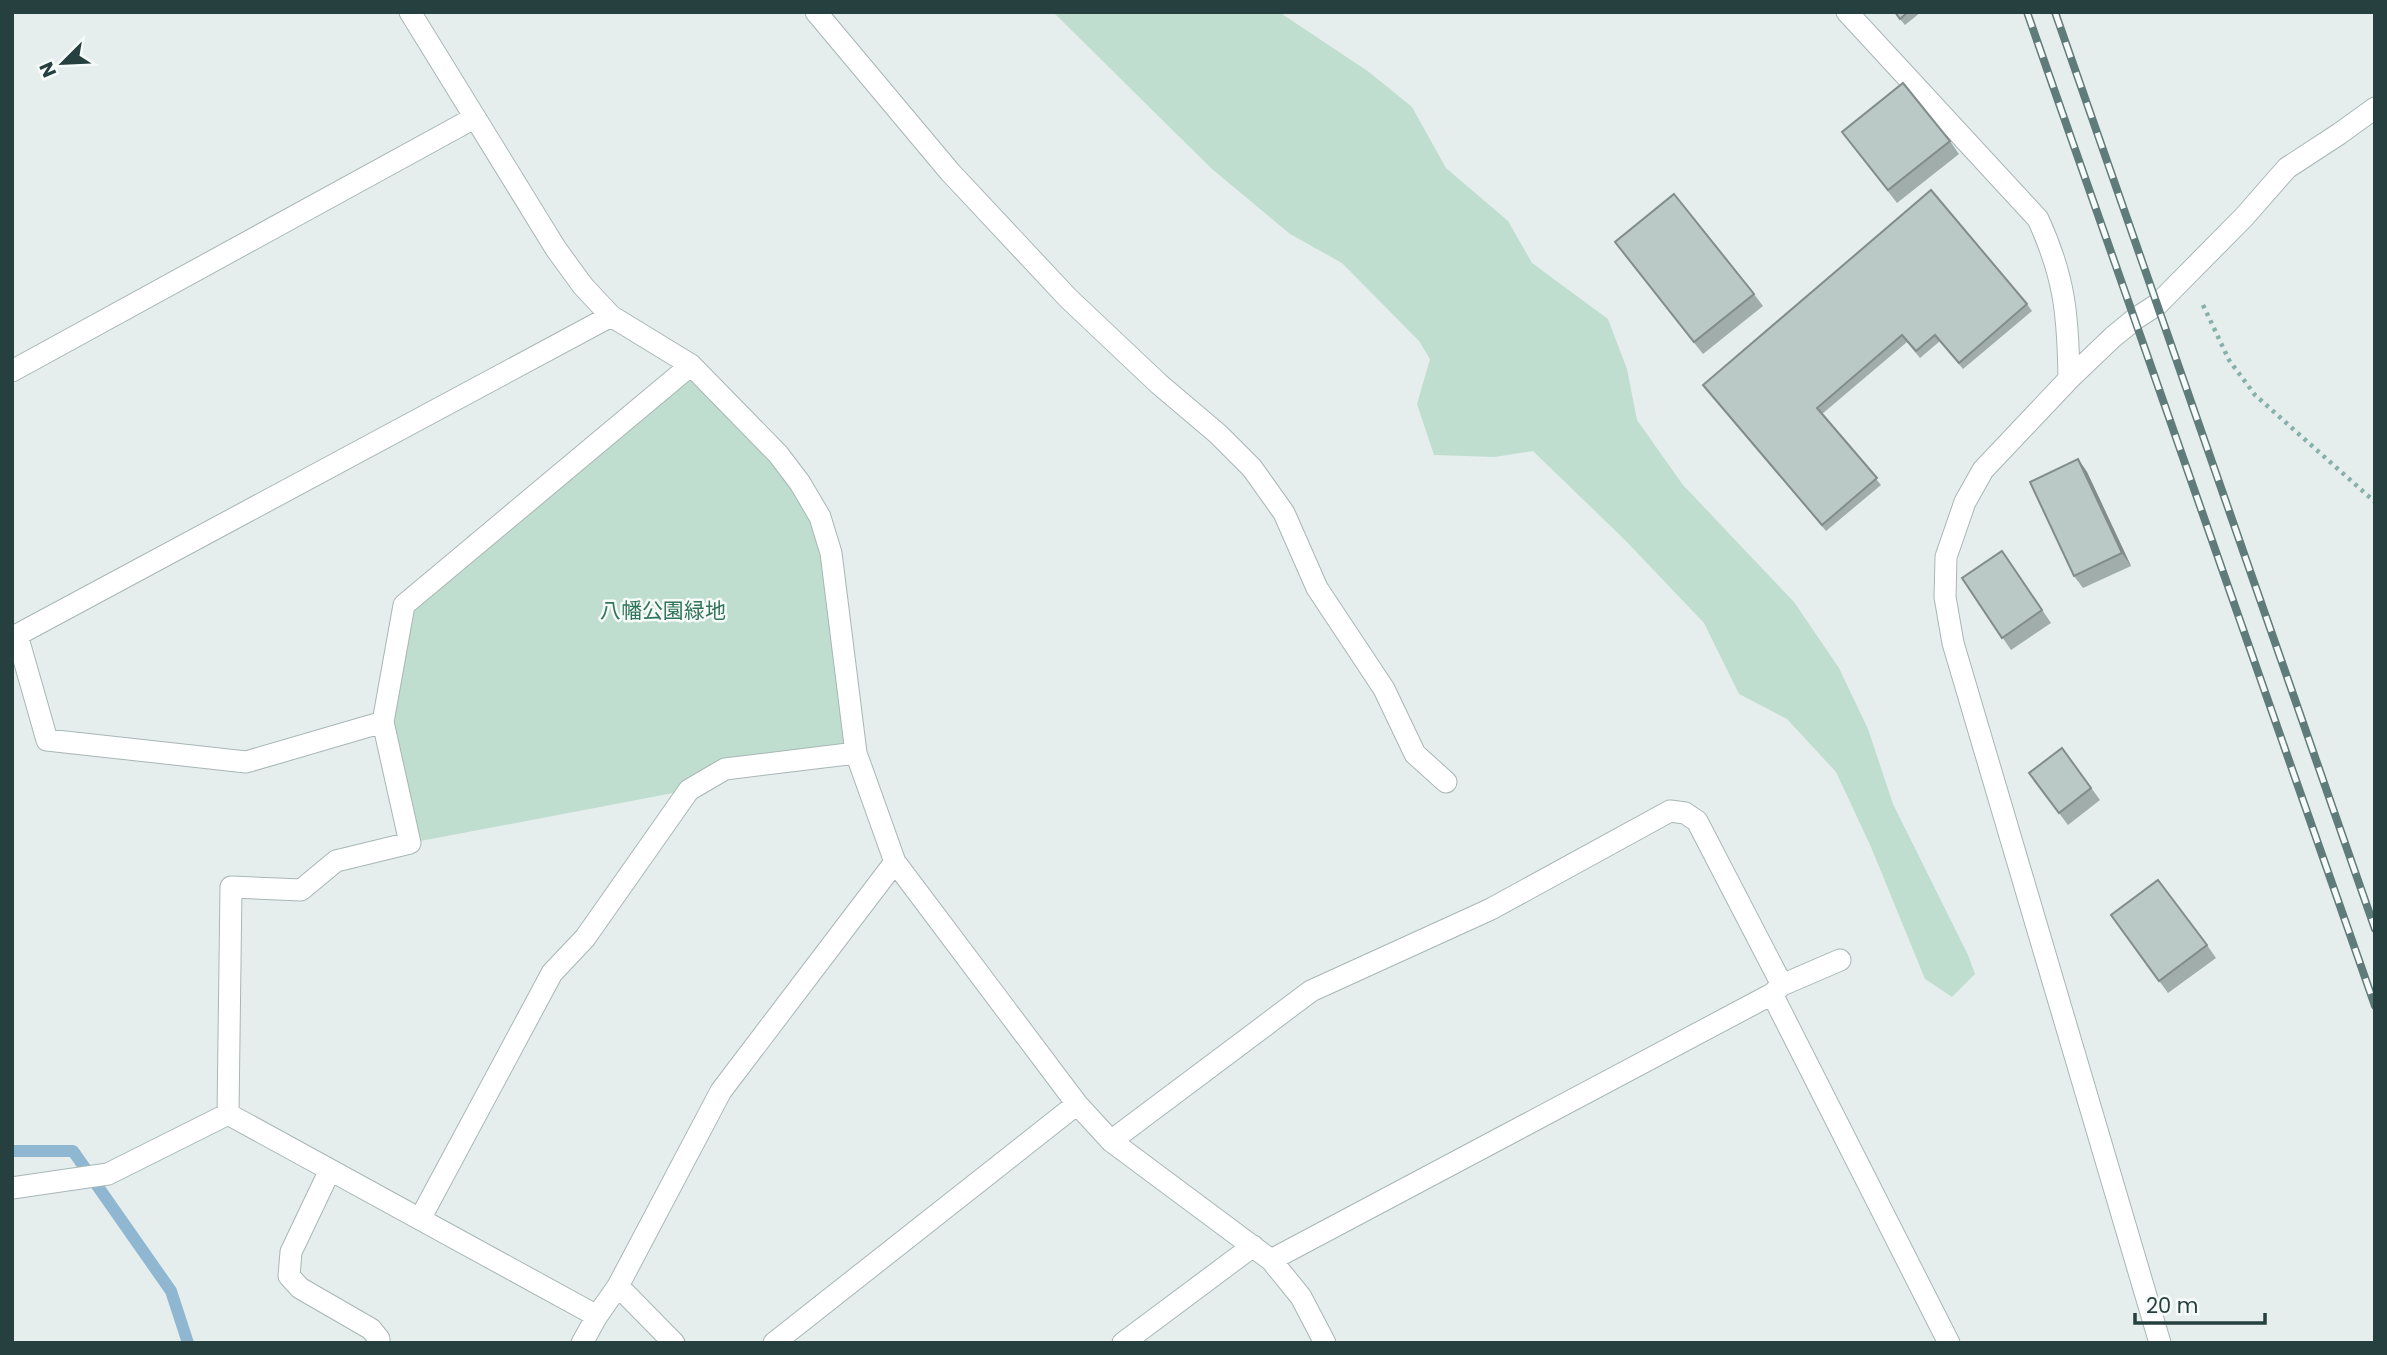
<svg xmlns="http://www.w3.org/2000/svg" width="2387" height="1355" font-family="Poppins,'Noto Sans JP',sans-serif">
<style>
.green{fill:#bfdecf}
.lines{fill:none;stroke-linecap:round;stroke-linejoin:round}
.stream{stroke:#8fb7d1;stroke-width:12}
.street-casing{stroke:#a8b6b5;stroke-width:23}
.path{stroke:#87b0ad;stroke-width:4.5;stroke-dasharray:3.5 5;stroke-linecap:butt}
.street{stroke:#fff;stroke-width:21}
.rail-casing{stroke:#5f7b7a;stroke-width:8}
.rail{stroke:#f6faf9;stroke-width:5;stroke-dasharray:16;stroke-linecap:butt}
.wall{fill:#a0adaa}
.shaded-wall{fill:#828d8b}
.building{fill:#bac9c6;stroke:#828d8b;stroke-width:2}
.labels{text-anchor:middle;stroke-width:5;stroke-linejoin:round;paint-order:stroke}
.park-label{font-size:21px;fill:#30755b;stroke:#f6faf9}
</style>
<rect width="100%" height="100%" fill="#e5eeec"/>
<path class="green" d="M1053 12H1279L1369 72 1412 107 1446 168 1508 221 1532 263 1608 319 1627 369 1637 420 1683 485 1794 602 1839 668 1868 729 1893 804 1968 955 1975 974 1952 997 1925 979 1871 847 1836 772 1787 719 1739 694 1704 623 1625 540 1533 451 1495 457 1434 455 1417 404 1430 359 1419 341 1342 263 1290 234 1212 169Z
M691 365 820 517 856 753 725 769 689 790 410 843 383 722 404 605Z"/>
<g class="lines">
<path class="stream" d="M12 1151H73L171 1291 188 1343"/>
<g class="street-casing">
<path id="street" d="M410 12 556 249 583 286 611 316 691 365 778 454 800 483 820 517 831 553 856 753 895 862 1077 1104 1111 1141 1271 1260 1301 1297 1325 1343
M816 12 950 172 1068 298 1159 384 1218 434 1252 468 1284 513 1317 588 1384 689 1415 754 1446 782
M1847 12 2038 219C2065 278 2068 315 2069 379
M12 371 474 118
M383 722 246 762 47 740 17 635 611 316
M1772 994 1949 1343
M228 1114 231 887 301 890 336 861 410 843 383 722 404 605 691 365
M1111 1141 1311 991 1491 909 1670 811 1685 813 1697 821 1782 985
M330 1170 291 1252 289 1276 300 1288 371 1329 379 1339V1343
M12 1188 108 1174 228 1114 597 1316
M420 1219 552 973 585 938 689 790 725 769 856 753
M1271 1260 1772 994 1782 985 1840 960
M618 1286 674 1343
M582 1343 597 1316 618 1286 721 1091 895 862
M774 1343 1077 1104
M1123 1343 1253 1246
M2160 1343 1953 643 1945 597 1946 557 1965 502 1983 470 2069 379 2113 337 2135 319 2158 304 2244 217 2287 168 2339 134 2375 108"/>
</g>
<path class="path" d="M2203 305 2229 360 2255 395 2375 502"/>
<use href="#street" class="street"/>
<g class="rail-casing">
<path id="rail" d="M2027 12 2375 1006
M2055 12 2375 929"/>
</g>
<use href="#rail" class="rail"/>
</g>
<path class="wall" d="M1894 12H1921L1905 25Z
M1842 132 1950 141 1959 154 1897 203Z
M1615 242 1754 294 1763 306 1703 354Z
M2027 304 2032 311 1963 369 1940 341 1920 358 1907 342 1822 414 1881 485 1826 531 1703 385Z
M2078 459 2087 472 2131 566 2083 588 2074 576Z
M2002 551 2051 623 2011 650 1962 578Z
M2062 748 2100 800 2068 825 2029 773Z
M2111 915 2207 945 2216 958 2168 993Z"/>
<path class="shaded-wall" d="M2078 459 2087 472 2131 566 2122 553Z"/>
<path class="building" d="M1895 12H1908L1900 19Z
M1903 83 1950 141 1888 190 1842 132Z
M1931 190 2027 304 1959 363 1935 335 1916 351 1902 335 1817 408 1877 478 1822 525 1703 385Z
M1674 194 1754 294 1694 342 1615 242Z
M2078 459 2122 553 2074 576 2030 482Z
M2002 551 2042 610 2002 638 1962 578Z
M2062 748 2091 788 2059 813 2029 773Z
M2158 880 2207 945 2159 981 2111 915Z"/>
<g class="labels">
<g class="park-label">
<text x="663" y="618">八幡公園緑地</text>
</g>
</g>
<rect width="2387" height="1355" fill="none" stroke="#25403f" stroke-width="28"/>
<g transform="translate(63 63) rotate(246)" stroke="#f6faf9" stroke-width="5" paint-order="stroke">
<path d="M0-5L12 26L0 18L-12 26Z" fill="#25403f"/>
<text y="-10" font-size="19" font-weight="bold" text-anchor="middle" fill="#25403f">N</text>
</g>
<path d="M2135 1313v10h130v-10" fill="none" stroke="#25403f" stroke-width="3.5"/>
<text x="2146" y="1313" font-size="21" fill="#25403f" stroke="#f6faf9" stroke-width="5" paint-order="stroke">20 m</text>
</svg>
